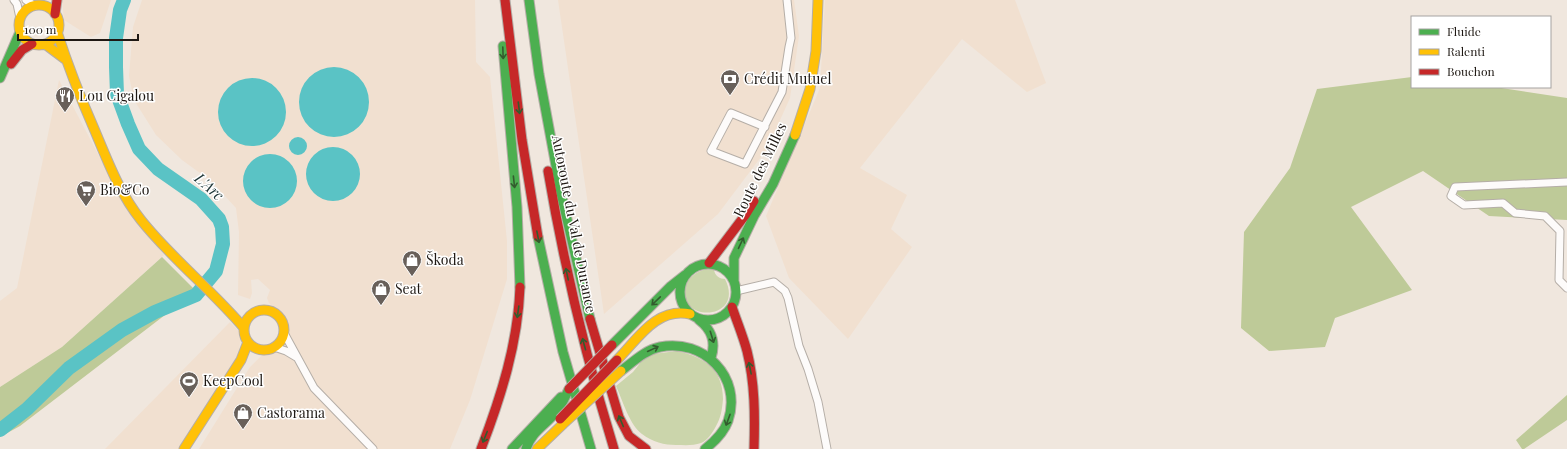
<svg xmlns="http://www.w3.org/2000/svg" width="1567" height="449" font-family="'Playfair Display',serif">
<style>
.built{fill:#f1e0d0}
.green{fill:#cbd5ab}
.forest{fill:#beca98}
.water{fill:#5ac3c5}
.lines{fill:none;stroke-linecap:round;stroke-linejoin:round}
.river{stroke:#5ac3c5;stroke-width:14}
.street-casing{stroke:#b5aea7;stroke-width:9}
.fast-casing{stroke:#b5aea7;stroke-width:11}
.slow-casing{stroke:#b5aea7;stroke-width:11}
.jam-casing{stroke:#b5aea7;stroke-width:11}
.street{stroke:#fdfbfa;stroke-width:7}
.fast{stroke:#4caf50;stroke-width:9}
.slow{stroke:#ffc107;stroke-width:9}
.jam{stroke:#c62828;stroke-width:9}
.slow-bridge-casing{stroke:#b5aea7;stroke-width:11;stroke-linecap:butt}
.jam-bridge-casing{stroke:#b5aea7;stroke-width:11;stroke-linecap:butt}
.slow-bridge{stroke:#ffc107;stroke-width:9}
.jam-bridge{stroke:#c62828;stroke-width:9}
.oneway{stroke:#335c2e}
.labels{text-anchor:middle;stroke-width:3;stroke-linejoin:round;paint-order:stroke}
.poi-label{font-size:14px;fill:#1e1813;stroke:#fff;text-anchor:start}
.street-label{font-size:14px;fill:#1e1813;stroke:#fff}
.water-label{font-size:15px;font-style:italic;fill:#203738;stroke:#fff}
</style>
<rect width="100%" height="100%" fill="#f0e7de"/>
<path class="built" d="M62 0H111L100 33 91 37 64 20Z
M142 0H475L476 62 490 77 507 241V279L470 400 450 449H199L250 367 263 354 277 351 290 333 287 321 269 303 267 298 270 290 258 279 251 280 252 293 250 299 238 295 239 232 236 208 211 181 182 160 156 135 134 100 129 76 133 27Z
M558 0H794L799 36 790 98 767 149 718 214 604 314Z
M825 0H1015L1046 83 1027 92 962 39 860 168 907 195 891 229 912 247 848 339 789 278 766 216 820 88Z
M59 80 127 209 164 255 62 347 0 387V301L17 288Z
M230 322 241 333 239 352 235 363 179 449H105Z"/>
<path class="green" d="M706 269 714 270C715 276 720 279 725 279 746 321 676 324 686 286 689 276 697 272 706 269Z
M677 351C704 357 723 369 723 399 722 410 721 418 715 428 712 433 707 441 701 443 693 446 684 445 676 445 665 445 652 442 642 434 629 424 623 401 616 386L633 372 641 362 653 354Z"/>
<path class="forest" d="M1412 77V87H1495L1567 98V220L1489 216 1423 171 1351 207 1412 290 1335 318 1325 347 1269 351 1241 328 1244 232 1290 168 1317 89Z
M162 257 200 295 165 315 20 426 0 437V387L62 347Z
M1567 395V420L1524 449H1522L1516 440Z"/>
<path class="water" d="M299 102a35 35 0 1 1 70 0a35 35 0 1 1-70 0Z
M218 112a34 34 0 1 1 68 0a34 34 0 1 1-68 0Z
M289 146a9 9 0 1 1 18 0a9 9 0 1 1-18 0Z
M306 174a27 27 0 1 1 54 0a27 27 0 1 1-54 0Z
M243 181a27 27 0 1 1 54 0a27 27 0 1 1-54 0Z"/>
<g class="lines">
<path class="river" d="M0 430 27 409 69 368 122 330 155 312 196 295 216 271 223 244 222 227 219 219 201 199 158 169 139 149 128 124 117 94 116 67V38L120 10 124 0"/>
<g class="street-casing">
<path id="street" d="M14 0 17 4 20 18
M26 0 35 6
M765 127 731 113 711 151 745 164 782 92 789 47 791 38 787 0
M1567 182 1455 187 1451 196 1464 205 1503 203 1515 213 1545 216 1560 231 1559 280 1567 288
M736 291 774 282 785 291 788 298 799 346 808 369 818 402 827 449
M284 333 314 388 373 449
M274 347 286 351 296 357"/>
</g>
<g class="fast-casing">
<path id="fast" d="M529 0 539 74 561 193 590 319
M503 46 517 207 520 287
M0 78 20 32
M538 237 563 352 591 449
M680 292a28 28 0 1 1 56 0a28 28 0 1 1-56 0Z
M734 280V258L754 216 773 184 795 135
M699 320C712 330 716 342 711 358
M612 345 671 286 685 275
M621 371C633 362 645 350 660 347 703 338 743 377 728 421 724 432 714 442 705 449
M512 449 561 397
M526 449C531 432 546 425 556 412 562 405 565 397 569 389"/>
</g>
<g class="slow-casing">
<path id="slow" d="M19 25a20 20 0 1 1 40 0a20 20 0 1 1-40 0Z
M57 32C68 66 81 99 95 131 108 162 120 194 141 220 172 259 212 290 244 328
M45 44 65 59
M795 135 810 89 816 51 818 0
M244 330a20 20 0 1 1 40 0a20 20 0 1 1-40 0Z
M617 360C638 339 656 307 690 314
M184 449 241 360 248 342
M537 449 562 425"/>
</g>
<g class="jam-casing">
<path id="jam" d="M505 0 522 140 538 237
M55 14 57 0
M11 64 22 50 32 44
M548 171C564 265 586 358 614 449
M709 263 746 214 754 201
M732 307C737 322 743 336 747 351 755 383 755 416 754 449
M590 319 619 417 629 436 646 449
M481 449C501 397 518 343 520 287"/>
</g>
<use href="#street" class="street"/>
<use href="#fast" class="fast"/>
<use href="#slow" class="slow"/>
<use href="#jam" class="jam"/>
<g class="slow-bridge-casing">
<path id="slow-bridge" d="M562 425 621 371"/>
</g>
<g class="jam-bridge-casing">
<path id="jam-bridge" d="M569 389 612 345
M560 419 617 360"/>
</g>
<use href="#slow-bridge" class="slow-bridge"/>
<use href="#jam-bridge" class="jam-bridge"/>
</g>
<defs><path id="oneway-shaft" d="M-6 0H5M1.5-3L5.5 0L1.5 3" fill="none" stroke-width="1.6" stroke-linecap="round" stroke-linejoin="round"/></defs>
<g class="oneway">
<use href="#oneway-shaft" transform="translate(503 53) rotate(88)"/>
<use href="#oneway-shaft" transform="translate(519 108) rotate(83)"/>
<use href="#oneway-shaft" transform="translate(514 182) rotate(84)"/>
<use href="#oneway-shaft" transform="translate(538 237) rotate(79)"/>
<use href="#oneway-shaft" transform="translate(741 243) rotate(-65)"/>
<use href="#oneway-shaft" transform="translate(567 274) rotate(-102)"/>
<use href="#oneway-shaft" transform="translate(656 301) rotate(136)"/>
<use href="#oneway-shaft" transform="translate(518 312) rotate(98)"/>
<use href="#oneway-shaft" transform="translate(712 337) rotate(73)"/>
<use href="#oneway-shaft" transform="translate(584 344) rotate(-105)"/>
<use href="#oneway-shaft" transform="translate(653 349) rotate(-25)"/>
<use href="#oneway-shaft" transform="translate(750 368) rotate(-101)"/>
<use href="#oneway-shaft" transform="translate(728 420) rotate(110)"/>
<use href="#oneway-shaft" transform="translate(621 421) rotate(-113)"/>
<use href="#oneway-shaft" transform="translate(485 437) rotate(112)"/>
</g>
<defs>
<g id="bank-pin" transform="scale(1)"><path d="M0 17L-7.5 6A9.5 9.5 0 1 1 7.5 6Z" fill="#68605a" stroke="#fff"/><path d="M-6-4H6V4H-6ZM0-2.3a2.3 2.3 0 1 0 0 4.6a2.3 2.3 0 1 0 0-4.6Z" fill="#fff"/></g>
<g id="restaurant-pin" transform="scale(1)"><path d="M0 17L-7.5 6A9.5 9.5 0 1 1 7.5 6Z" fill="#68605a" stroke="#fff"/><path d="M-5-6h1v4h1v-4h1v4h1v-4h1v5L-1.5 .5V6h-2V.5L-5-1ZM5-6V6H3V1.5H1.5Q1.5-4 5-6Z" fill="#fff"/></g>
<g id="supermarket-pin" transform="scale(1)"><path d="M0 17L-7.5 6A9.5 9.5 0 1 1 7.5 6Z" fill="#68605a" stroke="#fff"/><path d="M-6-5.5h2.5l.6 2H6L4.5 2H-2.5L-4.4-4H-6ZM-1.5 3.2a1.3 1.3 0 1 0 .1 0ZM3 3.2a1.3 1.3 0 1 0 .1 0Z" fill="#fff"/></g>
<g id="shop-pin" transform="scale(1)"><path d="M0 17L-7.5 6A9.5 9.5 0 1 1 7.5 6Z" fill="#68605a" stroke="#fff"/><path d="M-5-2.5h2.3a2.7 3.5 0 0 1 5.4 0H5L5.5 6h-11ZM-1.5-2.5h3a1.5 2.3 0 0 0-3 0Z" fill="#fff"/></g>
<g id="stadium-pin" transform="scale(1)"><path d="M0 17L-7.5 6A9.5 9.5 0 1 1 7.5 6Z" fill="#68605a" stroke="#fff"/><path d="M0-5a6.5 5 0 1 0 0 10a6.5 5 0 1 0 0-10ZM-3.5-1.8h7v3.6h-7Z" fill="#fff"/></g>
</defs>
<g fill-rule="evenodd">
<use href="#bank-pin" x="730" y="79"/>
<use href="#restaurant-pin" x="65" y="96"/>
<use href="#supermarket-pin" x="86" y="190"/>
<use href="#shop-pin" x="412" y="260"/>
<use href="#shop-pin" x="381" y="289"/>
<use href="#stadium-pin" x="189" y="381"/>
<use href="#shop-pin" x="243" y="413"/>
</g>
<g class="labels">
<g class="poi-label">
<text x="744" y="84">Crédit Mutuel</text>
<text x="79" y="101">Lou Cigalou</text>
<text x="100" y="195">Bio&amp;Co</text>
<text x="426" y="265">Škoda</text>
<text x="395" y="294">Seat</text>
<text x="203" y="386">KeepCool</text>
<text x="257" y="418">Castorama</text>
</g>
<g class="street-label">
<text transform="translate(760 170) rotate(-64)" y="5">Route des Milles</text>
<text transform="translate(574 224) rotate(79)" y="5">Autoroute du Val de Durance</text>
</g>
<g class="water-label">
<text transform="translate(209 187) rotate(41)" y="5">L'Arc</text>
</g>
</g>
<rect x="1411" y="16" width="140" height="72" fill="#ffffff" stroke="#a5a3a1"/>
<rect x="1419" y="29" width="20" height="6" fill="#4caf50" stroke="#a5a3a1"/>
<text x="1447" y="36" font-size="12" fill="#1e1813">Fluide</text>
<rect x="1419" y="49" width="20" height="6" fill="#ffc107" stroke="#a5a3a1"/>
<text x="1447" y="56" font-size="12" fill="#1e1813">Ralenti</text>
<rect x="1419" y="69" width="20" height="6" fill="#c62828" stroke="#a5a3a1"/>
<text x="1447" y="76" font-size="12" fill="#1e1813">Bouchon</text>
<path d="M18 34v6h120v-6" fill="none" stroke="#1e1813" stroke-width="2"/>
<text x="24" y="34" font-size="12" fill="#1e1813" stroke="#ffffff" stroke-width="3" paint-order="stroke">100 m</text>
</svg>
